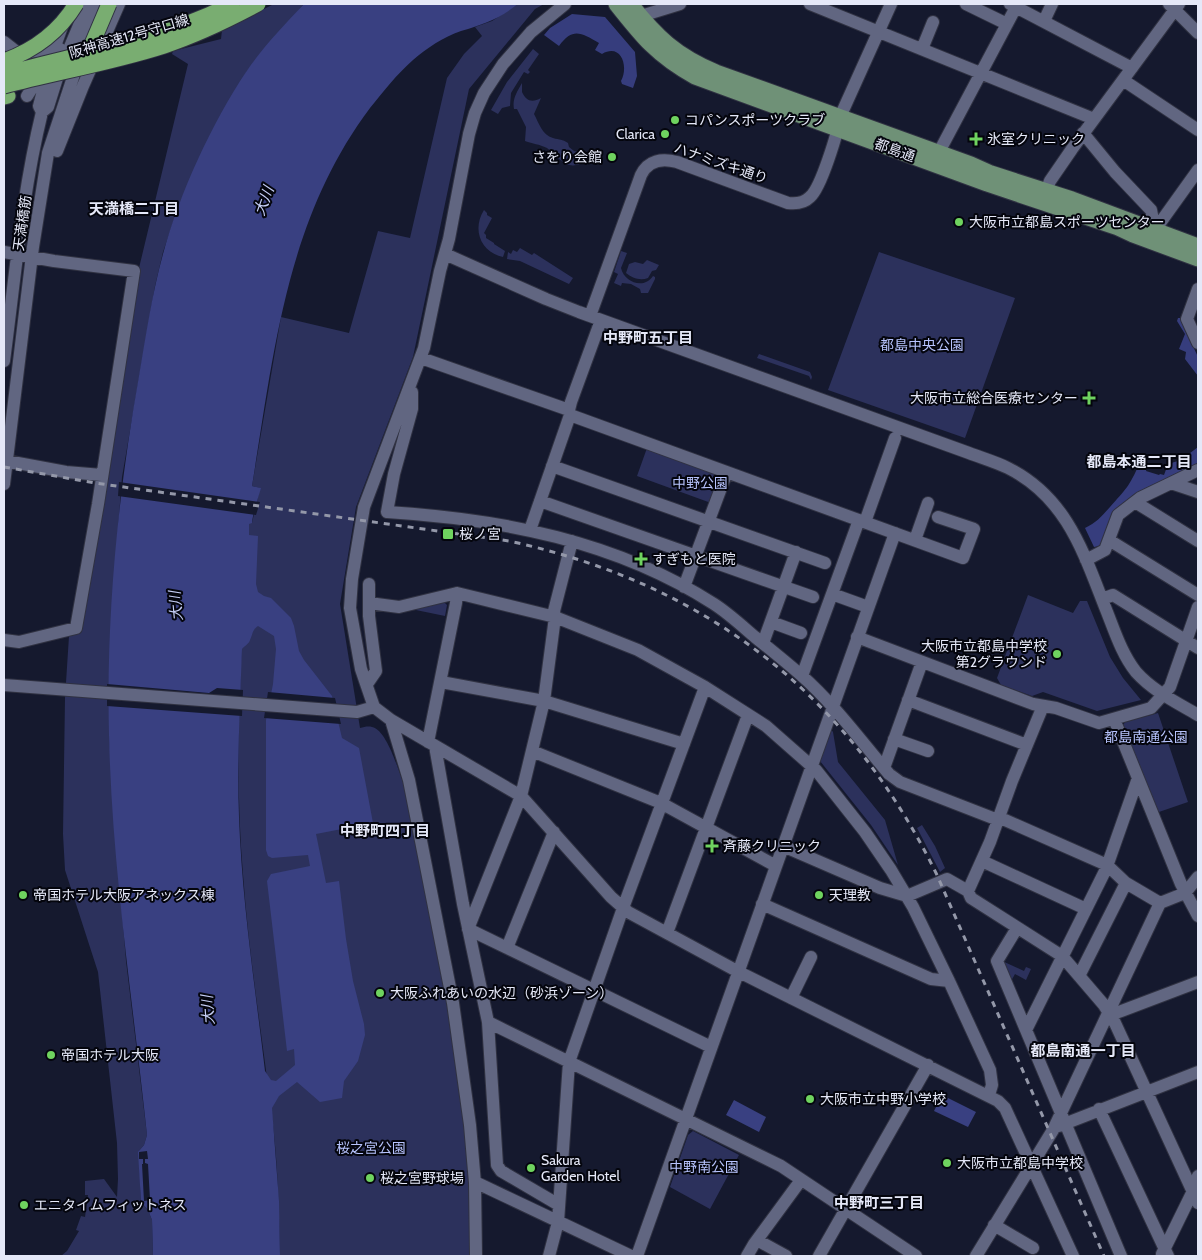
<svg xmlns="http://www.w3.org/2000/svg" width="1202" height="1260" font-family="Cabin,'Noto Sans JP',sans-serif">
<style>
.green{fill:#2c315c}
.forest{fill:#363d7d}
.water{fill:#394081;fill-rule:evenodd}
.pier{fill:#15192e}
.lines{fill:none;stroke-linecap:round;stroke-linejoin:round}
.minor-casing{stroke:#303242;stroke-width:14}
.major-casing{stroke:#303242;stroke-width:17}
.highway-casing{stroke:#303242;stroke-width:17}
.minor{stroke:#616681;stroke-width:12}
.major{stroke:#6f9177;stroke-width:15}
.highway{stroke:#79ad71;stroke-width:15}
.rail{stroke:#9498a9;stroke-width:3;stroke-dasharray:6 6;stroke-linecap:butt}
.highway-bridge-casing{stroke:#303242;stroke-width:17;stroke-linecap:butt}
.highway-bridge{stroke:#79ad71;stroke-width:15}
.poi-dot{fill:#6fd35f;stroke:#04050d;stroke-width:2}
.labels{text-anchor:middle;stroke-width:4;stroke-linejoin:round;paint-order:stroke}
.street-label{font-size:14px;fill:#e5e8f8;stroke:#04050d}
.poi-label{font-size:14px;fill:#e5e8f8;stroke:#04050d;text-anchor:start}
.park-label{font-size:14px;fill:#b7c3fd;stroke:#04050d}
.water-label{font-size:15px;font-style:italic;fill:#c6cff6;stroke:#04050d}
.neighbourhood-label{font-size:15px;font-weight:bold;fill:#e5e8f8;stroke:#04050d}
</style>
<rect width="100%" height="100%" fill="#15192e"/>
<path class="green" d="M274 4H304L247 71 206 144 179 205 163 252 155 286 122 477 111 621 109 732 113 803 126 961 147 1135 144 1145 139 1151 141 1202 148 1210 152 1220 153 1256H61L67 1251 79 1231 76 1230 81 1216 85 1217 88 1195H85V1181L104 1179 117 1197 118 1179 117 1143 98 972 65 870 63 834 65 698 69 636 81 633 100 524 139 268 188 64 172 54 173 51 221 39 222 30Z
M518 4H544L535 9 469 89 413 357 356 507 340 604 360 728C364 727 368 726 372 727 387 730 398 770 404 784L449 1014 458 1075 470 1179 471 1256H280C279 1212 278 1168 273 1125 263 1041 249 958 243 874 233 757 242 640 249 523H252L260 488 252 486 281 317 349 333 378 231 410 238 447 78 464 54 482 36 475 27 492 21Z
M533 49 539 54 528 70 530 72 528 74 524 72 511 93 510 106 502 108 498 114 491 110 507 82Z
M522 83V92C526 101 532 103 541 98L534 114C539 123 542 135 553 138 560 140 562 139 568 143L569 147 574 151 578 152 580 149 584 151V156L580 164C565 170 558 156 547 148 539 144 533 144 525 141L526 127 517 109H514C512 99 517 92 522 83Z
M484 210 487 213V215L492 218 484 233 486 235V238L494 243V244L505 251 503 257C480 252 472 229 484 210Z
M520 248 532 255 534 253 573 278 569 284 520 261 507 259 508 252 511 254 513 250 517 252Z
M621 251 627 253 621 268C624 282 644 290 653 276L655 277V279L648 293H641L640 289 631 284 622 283 621 286 614 283 618 274 614 272Z
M879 252 1015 298 965 438 828 390Z
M647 260 659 265 656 270 652 271 648 278C640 281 632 278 626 273L629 264 635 262 643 264Z
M759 354 810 372 812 377 811 380 809 376 757 358Z
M647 448 721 475 711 503 637 476Z
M1028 595 1073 613 1080 601H1087L1110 657 1123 678 1141 700 1097 711 1043 692 1032 696 1001 685 997 678Z
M444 602 447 605 445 616 411 609Z
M1158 713 1188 802 1156 813 1122 727 1125 722Z
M830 728 833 732 838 762 885 820 898 865 871 825 820 761Z
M922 825 935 846 945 868 940 872 917 828Z
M1000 960 1024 971 1026 967 1031 969 1026 980 1015 974 1010 983Z
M693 1131 739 1155 710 1209 670 1187 688 1135Z"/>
<path class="forest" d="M572 14 605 17 635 52 637 76 633 88 622 84 621 81C629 66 621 43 602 54L595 50 599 43C581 33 573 27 559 46L544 35 550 28Z
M1178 318H1180L1198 357V376L1185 359 1186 352 1179 349 1185 334 1177 321Z
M1198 447V463L1136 493 1113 511 1100 546 1094 547 1085 528C1096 523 1102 516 1110 507 1125 490 1130 486 1139 464L1147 467 1146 471 1159 475 1160 474 1164 475 1168 464 1181 460Z"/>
<path class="water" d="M304 4H518C499 19 484 24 461 31 443 37 427 48 413 60 397 74 383 92 370 108 286 220 274 352 252 486L261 488C258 499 253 512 252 523L249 524V535L258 536 256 584 258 592 264 596 271 598 291 618 294 626 299 651 304 660 332 696 342 738 359 748 373 823 316 834 326 883 339 881 346 939 353 981 364 1024 365 1035 358 1061 344 1081 342 1098 320 1102 297 1082 279 1096 272 1108 279 1201 280 1256H153L152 1220 148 1210 141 1202 138 1152 144 1145 147 1135C133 1002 112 869 109 735 106 615 118 494 139 376 146 335 152 294 163 254 179 194 212 123 246 72 263 47 284 25 304 4ZM258 626 274 636 276 649 273 684 266 720V850L268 856 272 858 308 855 310 866 271 874 267 881 287 1051 294 1049 295 1065 276 1081 271 1080 265 1071C255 986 242 902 239 817 237 761 240 705 242 649 244 646 249 644 250 640 253 634 252 630 258 626Z
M942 1095 976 1112 968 1127 934 1111Z
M734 1100 766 1117 759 1132 726 1115Z"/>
<path class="pier" d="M119 482 260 502 256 515 118 496Z
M107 684 209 693 217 688 243 690 242 716 107 706Z
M268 692 335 698 341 724 264 718Z
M147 1151 148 1159H145V1163L148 1164 150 1200 144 1201 142 1164H143V1159H139V1152Z"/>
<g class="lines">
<g class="minor-casing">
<path id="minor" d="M565 4 531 32 503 64 484 93 475 113 469 134 449 239 440 271 424 348 364 507 352 579 350 608 361 669 374 707 391 720 521 796 611 897 628 912 737 971 998 1101 1005 1108 1073 1256
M810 4 1094 119
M966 4 1007 24
M1010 4 1132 68
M1169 4 1198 33
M641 16 680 4
M1044 21 1052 4
M4 42 18 53 60 49
M922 49 933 22
M1123 80 1198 130
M27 96 36 82 37 70
M42 112 39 106 54 49 63 24
M1083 133 1115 172 1151 210 1155 230
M57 151 83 86 119 4
M939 152 1016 7
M1047 198 1046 191 1050 181 1072 149 1179 4
M1155 230 1198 170
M4 252 54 261 134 271 98 504 76 628 19 642 4 640
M445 254 546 299 579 312 969 453C982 458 996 462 1008 468 1066 497 1083 551 1105 607 1114 629 1121 653 1136 672 1153 691 1176 702 1198 715
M1198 289 1187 319 1198 343
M590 316 641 175C648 160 662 158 677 162L788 203C796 204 804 203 810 197 821 188 838 132 840 117L891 4
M421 358 569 410
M4 361C15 278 22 194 42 112L48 107 58 75 88 4
M412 392V409L394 474 387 512C501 519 616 541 714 604 728 613 741 625 755 637 770 649 786 662 801 675 834 704 861 741 889 774L900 782 998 820H1005L1107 865 1126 883 1160 903
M570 415 963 558 974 529 938 517
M7 461 66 472 102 475
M552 466 825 563
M1171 483 1198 492
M4 484 33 247 48 153 84 44 99 4
M540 501 813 597
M1135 502 1198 541
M865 522 895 438
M530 530 570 415 569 410 571 402 601 320
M915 540 928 503
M1109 540 1198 595
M572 541 554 611 555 617 544 701 521 796 468 929 711 1047
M1086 560 1105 550 1118 515 1140 498 1198 470
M684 587 727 472
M832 594 868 607
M1102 599 1113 595 1198 648
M369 603 399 607 457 593 555 617 638 650 705 687 766 726 816 770 865 832 891 870 913 907 949 981 990 1070 992 1085 989 1095
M771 622 801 633
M857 637 1033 704 1056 708 1099 723 1151 708 1170 687 1198 607
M763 643 796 552
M802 676 859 520
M441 682 544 701 684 744
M367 684 376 671 369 616V584
M4 685 357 712 374 707
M908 700 1027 745
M1114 719 1181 884 1198 916
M391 720 409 780 453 1003 470 1125 475 1183 476 1256
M894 739 928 751
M428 742 456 603 457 593
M435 746 463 904 488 1022 497 1165 501 1171 559 1205
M532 751 661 803 776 866
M884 768 922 662
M783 846 880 888 907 896 947 879 968 891 971 898 1062 956 1104 1005 1115 1023 1198 1203
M982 861 1086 909
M968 891 990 842 1012 781 1043 706
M762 904 931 979 949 981
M1017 928 997 961 1121 1256
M667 933 748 715
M507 948 554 832
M1079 976 1126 883
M791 998 811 957
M1108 1013H1116L1198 982
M488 1022 781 1166 916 1256
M1026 1030 1106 869 1138 778
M1099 1109 1168 1256
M1059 1126 1198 1072
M475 1182 631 1256
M994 1225 1033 1248
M757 1240 786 1256
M1162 1254 1193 1191 1198 1176
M549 1256 558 1222 569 1062 623 908 705 687
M637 1256 895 533
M747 1256 754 1244 801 1180
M819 1256 928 1065
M976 1256 1053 1130 1160 903 1185 893 1198 877"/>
</g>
<g class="major-casing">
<path id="major" d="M616 4C642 37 657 56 695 77L987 184 1118 228 1133 235 1198 259
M631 4C657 37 676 55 716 72L971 164 991 173 1072 199 1198 246"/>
</g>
<g class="highway-casing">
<path id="highway" d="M4 97 8 96"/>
</g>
<use href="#minor" class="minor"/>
<use href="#major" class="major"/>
<use href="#highway" class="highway"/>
<path class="rail" d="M4 467 95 483 509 541C706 584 848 693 937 875L1104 1256"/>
<g class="highway-bridge-casing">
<path id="highway-bridge" d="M83 59 92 44 109 4
M4 61C35 50 59 32 76 4
M4 74C81 53 160 40 232 4
M4 86C57 72 111 63 164 46 197 35 228 20 258 4"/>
</g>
<use href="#highway-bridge" class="highway-bridge"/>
</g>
<g class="poi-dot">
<circle cx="675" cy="120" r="5"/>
<circle cx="665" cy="134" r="5"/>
<path d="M973.5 131.5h5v5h5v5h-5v5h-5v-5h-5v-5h5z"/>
<circle cx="612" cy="157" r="5"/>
<circle cx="959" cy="222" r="5"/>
<path d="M1086.5 390.5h5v5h5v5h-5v5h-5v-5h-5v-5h5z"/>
<rect x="442" y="528" width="12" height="12" rx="2.5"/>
<path d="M638.5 551.5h5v5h5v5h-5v5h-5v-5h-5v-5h5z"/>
<circle cx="1057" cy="654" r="5"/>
<path d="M709.5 838.5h5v5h5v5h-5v5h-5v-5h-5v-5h5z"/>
<circle cx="23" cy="895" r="5"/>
<circle cx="819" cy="895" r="5"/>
<circle cx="380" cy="993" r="5"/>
<circle cx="51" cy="1055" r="5"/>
<circle cx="810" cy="1099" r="5"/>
<circle cx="947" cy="1163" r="5"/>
<circle cx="531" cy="1168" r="5"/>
<circle cx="370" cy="1178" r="5"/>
<circle cx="24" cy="1205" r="5"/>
</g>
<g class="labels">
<g class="street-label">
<text transform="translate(129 36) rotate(-16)" y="5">阪神高速12号守口線</text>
<text transform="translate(895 150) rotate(20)" y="5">都島通</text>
<text transform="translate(721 163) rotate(19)" y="5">ハナミズキ通り</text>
<text transform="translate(22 223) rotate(-82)" y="5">天満橋筋</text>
</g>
<g class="poi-label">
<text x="685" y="125">コパンスポーツクラブ</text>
<text x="655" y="139" text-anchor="end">Clarica</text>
<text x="987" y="144">氷室クリニック</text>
<text x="602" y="162" text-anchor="end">さをり会館</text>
<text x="969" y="227">大阪市立都島スポーツセンター</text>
<text x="1078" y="403" text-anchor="end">大阪市立総合医療センター</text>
<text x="459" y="539">桜ノ宮</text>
<text x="652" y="564">すぎもと医院</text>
<text x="1047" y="651" text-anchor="end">大阪市立都島中学校<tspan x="1047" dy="16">第2グラウンド</tspan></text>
<text x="723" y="851">斉藤クリニック</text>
<text x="33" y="900">帝国ホテル大阪アネックス棟</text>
<text x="829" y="900">天理教</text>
<text x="390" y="998">大阪ふれあいの水辺（砂浜ゾーン）</text>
<text x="61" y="1060">帝国ホテル大阪</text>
<text x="820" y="1104">大阪市立中野小学校</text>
<text x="541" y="1165">Sakura<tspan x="541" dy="16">Garden Hotel</tspan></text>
<text x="957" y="1168">大阪市立都島中学校</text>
<text x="380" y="1183">桜之宮野球場</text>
<text x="34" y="1210">エニタイムフィットネス</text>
</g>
<g class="park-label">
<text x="922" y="350">都島中央公園</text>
<text x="700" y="488">中野公園</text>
<text x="1146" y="742">都島南通公園</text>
<text x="371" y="1153">桜之宮公園</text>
<text x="704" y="1172">中野南公園</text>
</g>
<g class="water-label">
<text transform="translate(264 201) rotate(-70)" y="5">大川</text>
<text transform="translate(176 606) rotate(-95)" y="5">大川</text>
<text transform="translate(208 1010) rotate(-94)" y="5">大川</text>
</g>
<g class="neighbourhood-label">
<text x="134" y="214">天満橋二丁目</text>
<text x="648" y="343">中野町五丁目</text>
<text x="1139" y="467">都島本通二丁目</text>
<text x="385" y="836">中野町四丁目</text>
<text x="1083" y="1056">都島南通一丁目</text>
<text x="879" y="1208">中野町三丁目</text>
</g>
</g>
<rect width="1202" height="1260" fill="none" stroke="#e5e8f8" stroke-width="10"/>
</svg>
